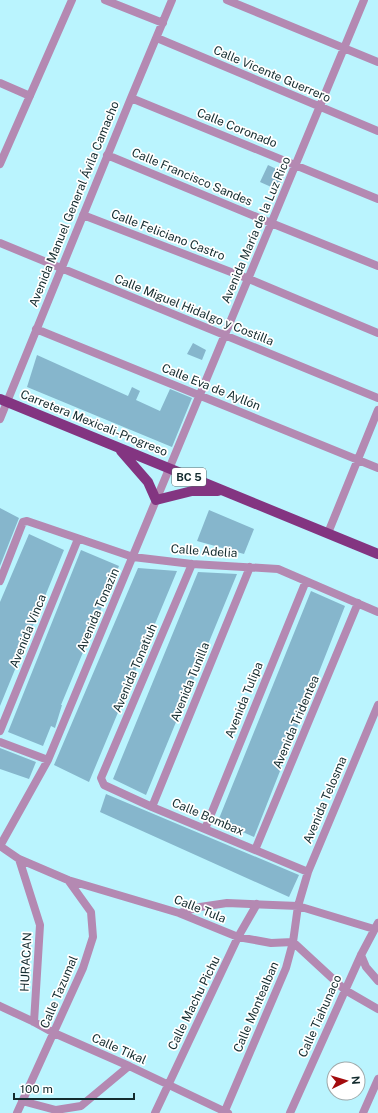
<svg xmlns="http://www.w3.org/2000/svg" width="378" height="1113" font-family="'Public Sans',sans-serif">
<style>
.building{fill:#86b6cc}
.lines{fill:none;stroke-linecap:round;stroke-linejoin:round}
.street{stroke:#b489b2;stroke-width:8}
.primary{stroke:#833581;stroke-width:10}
.labels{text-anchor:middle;stroke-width:3.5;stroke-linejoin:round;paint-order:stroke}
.shield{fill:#fff;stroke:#5a6b6d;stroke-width:1}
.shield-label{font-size:11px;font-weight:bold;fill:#132b2e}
.street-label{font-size:12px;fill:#132b2e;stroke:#fff}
</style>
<rect width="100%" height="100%" fill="#baf4fe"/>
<path class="building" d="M268 165 285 173 278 190 260 182Z
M193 343 206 350 202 360 187 354Z
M37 355 128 396 132 387 140 391 136 400 160 411 170 389 192 398 172 447 27 387Z
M0 508 19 518 0 566Z
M209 510 254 529 244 554 197 541Z
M29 534 64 550 0 706V602Z
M81 550 119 566 61 705H62L55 728 51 726 43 746 8 732Z
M138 568 177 571 89 782 54 765Z
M198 572 237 574 146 795 113 779Z
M311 591 345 606 254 837 218 821Z
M0 748 36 762 29 779 0 769Z
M106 794 299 875 289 897 100 812Z"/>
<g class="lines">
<path class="street" d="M105 0 163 23
M227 0 378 62
M157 38 378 131
M0 83 30 96
M131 98 378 199
M107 155 271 223 378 266
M0 164 72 0
M83 215 249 279 378 333
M0 243 378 398
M36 329 378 468
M0 419 131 98 172 0
M328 533 378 410
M192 564 101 778 104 785 152 807 308 872
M0 581 23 522 27 521 133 557 192 564 278 569 378 612
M0 731 78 539
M0 742 48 760
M152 807 250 567
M205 829 306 581
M0 846 48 760 364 0
M0 846 19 859 68 880 179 913 238 937 271 943 293 942 345 990 378 1009
M255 850 358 603
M19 859 40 925 34 1022
M179 913 200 907 227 903 298 906 374 929
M361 955 366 967 378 981
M0 1006 34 1022 54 1033 129 1066 228 1113
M22 1101 56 1110 81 1106 129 1066
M17 1113 83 968 93 937 91 912 68 880
M155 1113 238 937 257 904
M224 1113 286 968 293 942 298 906 308 872 378 705
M290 1113 361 955 378 923
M363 1113 378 1079"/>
<path class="primary" d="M0 399 378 554
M121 451 148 482 156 500 192 491H218"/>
</g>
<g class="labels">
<rect class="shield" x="172" y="468" width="34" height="18" rx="3"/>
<g class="shield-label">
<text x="189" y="481">BC 5</text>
</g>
<g class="street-label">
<text transform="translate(272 74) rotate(23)" y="4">Calle Vicente Guerrero</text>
<text transform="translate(237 128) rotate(22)" y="4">Calle Coronado</text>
<text transform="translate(192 177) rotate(23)" y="4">Calle Francisco Sandes</text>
<text transform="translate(74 204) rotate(-68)" y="4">Avenida Manuel General Ávila Camacho</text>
<text transform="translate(256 230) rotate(-67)" y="4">Avenida María de la Luz Rico</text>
<text transform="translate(168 235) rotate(21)" y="4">Calle Feliciano Castro</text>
<text transform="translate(194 310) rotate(22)" y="4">Calle Miguel Hidalgo y Costilla</text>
<text transform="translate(211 387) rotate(22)" y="4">Calle Eva de Ayllón</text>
<text transform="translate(94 423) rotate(22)" y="4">Carretera Mexicali-Progreso</text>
<text transform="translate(204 551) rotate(4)" y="4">Calle Adelia</text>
<text transform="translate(98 610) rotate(-67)" y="4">Avenida Tonazin</text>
<text transform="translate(28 631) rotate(-68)" y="4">Avenida Vinca</text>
<text transform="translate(135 668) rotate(-67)" y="4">Avenida Tonatiuh</text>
<text transform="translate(190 682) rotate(-68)" y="4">Avenida Tunilla</text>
<text transform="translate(244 700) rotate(-68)" y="4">Avenida Tulipa</text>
<text transform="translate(296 722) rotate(-67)" y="4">Avenida Tridentea</text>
<text transform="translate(325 800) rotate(-67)" y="4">Avenida Telosma</text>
<text transform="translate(208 817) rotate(23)" y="4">Calle Bombax</text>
<text transform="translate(200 909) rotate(22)" y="4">Calle Tula</text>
<text transform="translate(26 962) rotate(-87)" y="4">HURACAN</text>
<text transform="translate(59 992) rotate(-67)" y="4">Calle Tazumal</text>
<text transform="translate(194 1003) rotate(-64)" y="4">Calle Machu Pichu</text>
<text transform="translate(256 1007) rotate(-67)" y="4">Calle Montealban</text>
<text transform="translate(320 1016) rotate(-66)" y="4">Calle Tiahunaco</text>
<text transform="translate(119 1049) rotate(24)" y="4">Calle Tikal</text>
</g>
</g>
<g transform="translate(346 1081) rotate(85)"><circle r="19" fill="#ffffff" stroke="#a1aaab"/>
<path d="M0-3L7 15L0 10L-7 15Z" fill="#a30b0d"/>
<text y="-6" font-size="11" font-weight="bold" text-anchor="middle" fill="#132b2e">N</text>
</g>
<path d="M14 1093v6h120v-6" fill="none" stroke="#132b2e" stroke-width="2"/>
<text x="20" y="1093" font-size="12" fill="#132b2e" stroke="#ffffff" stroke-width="3" paint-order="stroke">100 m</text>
</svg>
